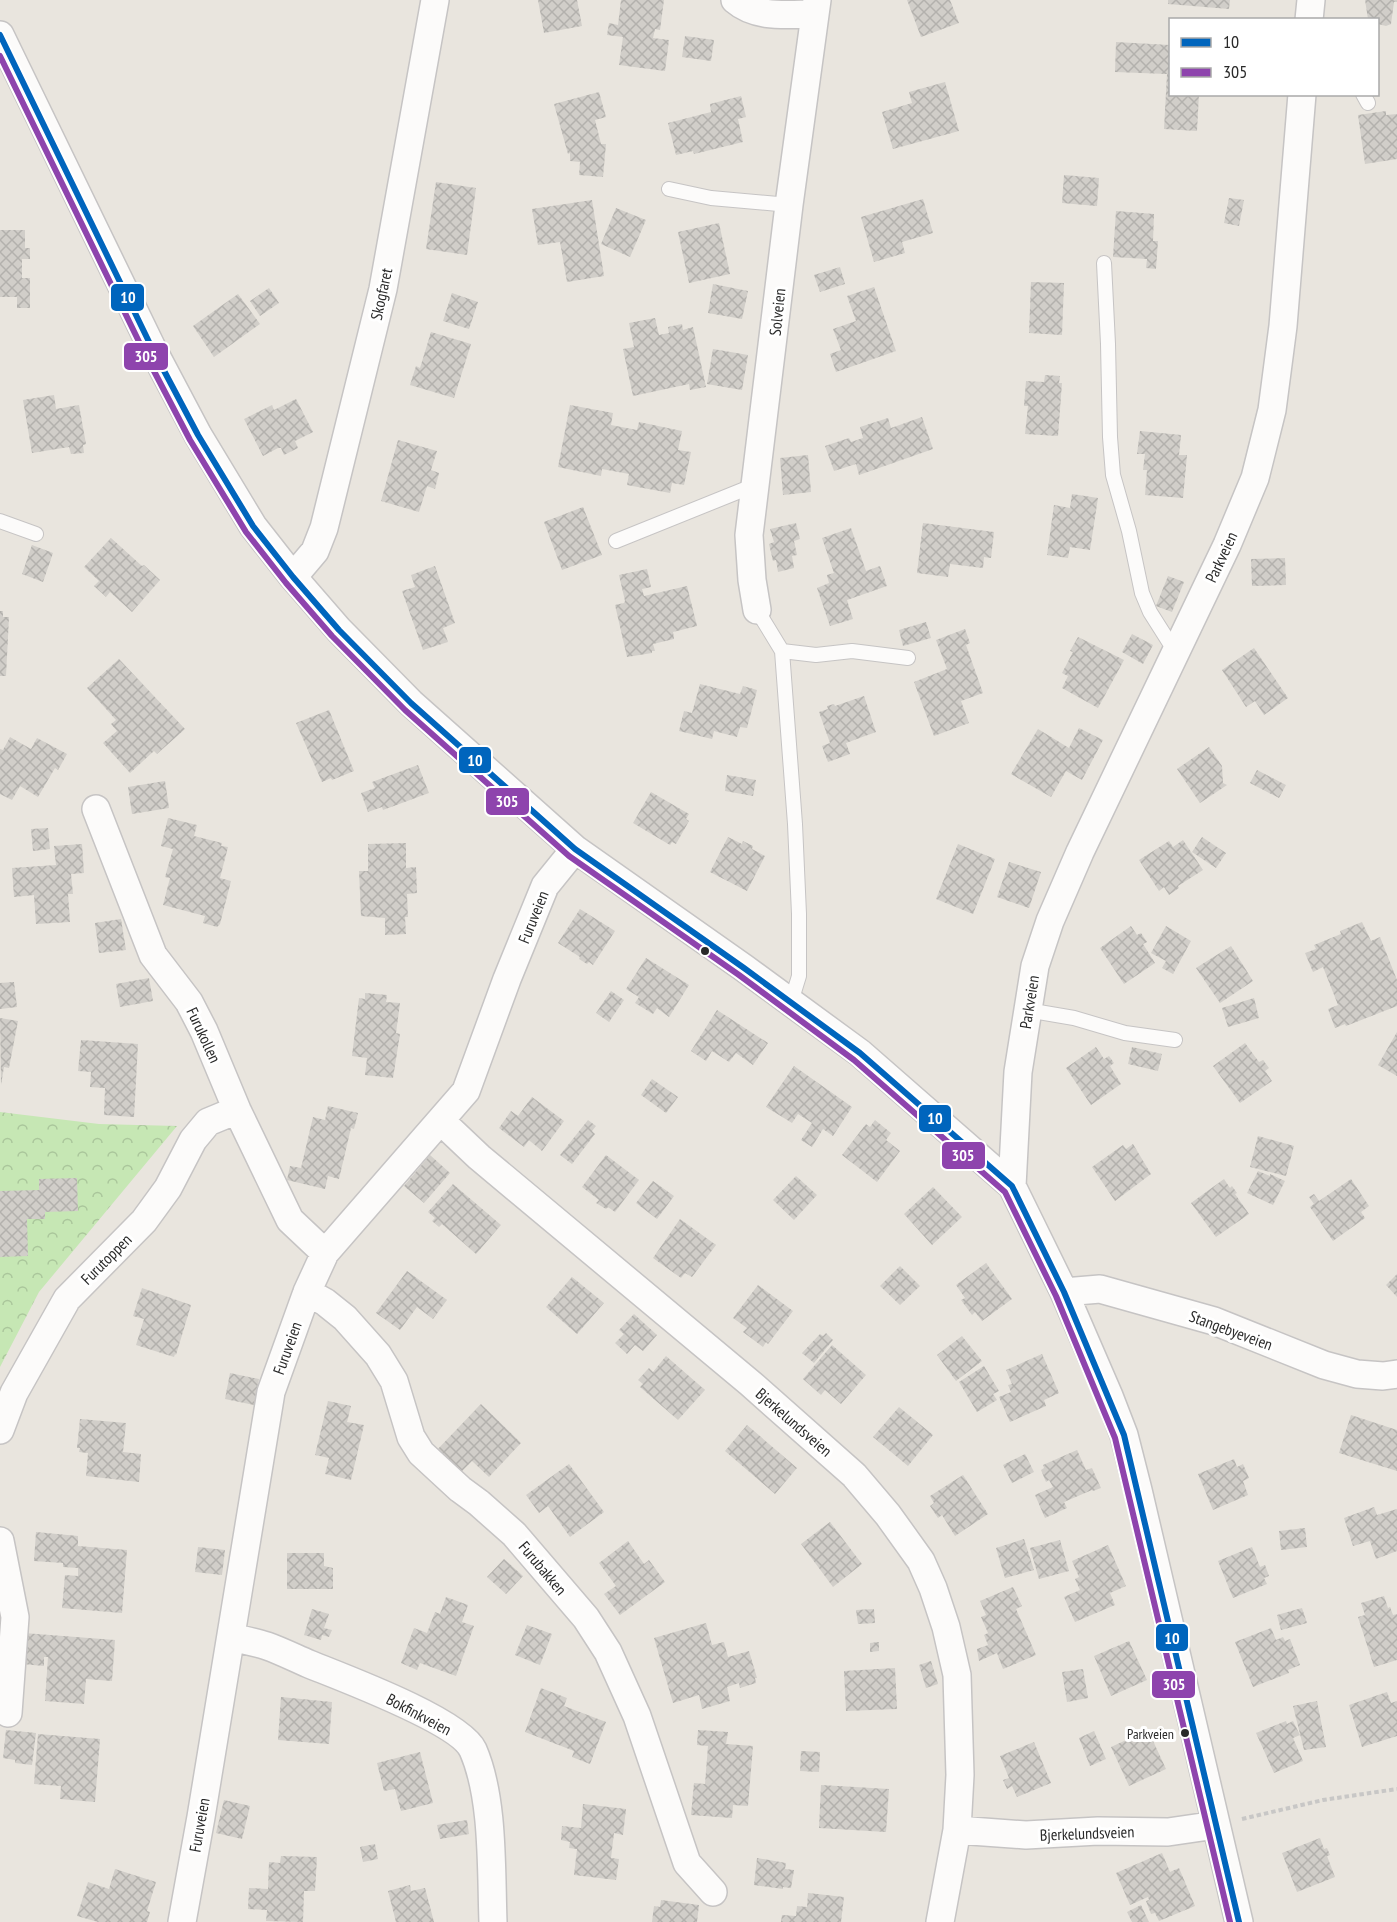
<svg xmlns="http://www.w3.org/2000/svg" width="1397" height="1922" font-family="'PT Sans Narrow',sans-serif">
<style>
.forest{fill:url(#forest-crowns)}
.building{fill:url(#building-cross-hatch)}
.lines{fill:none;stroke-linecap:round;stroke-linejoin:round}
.service-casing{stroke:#c6c4c4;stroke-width:16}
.minor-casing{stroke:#c6c4c4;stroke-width:30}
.path{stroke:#c8c7c6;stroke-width:4;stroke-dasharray:4.5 3;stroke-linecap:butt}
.service{stroke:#fcfbfa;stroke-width:14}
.minor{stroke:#fcfbfa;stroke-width:27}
.bus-1-casing{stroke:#fff;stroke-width:10}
.bus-2-casing{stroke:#fff;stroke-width:10}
.bus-1{stroke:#0065bd;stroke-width:6}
.bus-2{stroke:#8e44ad;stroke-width:6}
.bus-dot{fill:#292929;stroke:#fff;stroke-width:2}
.labels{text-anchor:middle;stroke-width:6;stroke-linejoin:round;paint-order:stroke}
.bus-label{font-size:14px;fill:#292929;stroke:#fff;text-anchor:end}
.street-label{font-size:16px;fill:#292929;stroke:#fff}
.line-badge{stroke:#fff;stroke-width:2}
.badge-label{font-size:16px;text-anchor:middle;font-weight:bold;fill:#fff}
</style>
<defs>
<pattern id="forest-crowns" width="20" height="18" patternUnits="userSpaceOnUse" patternTransform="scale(1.5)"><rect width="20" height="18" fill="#c6e7b4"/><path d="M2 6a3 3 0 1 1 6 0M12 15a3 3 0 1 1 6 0" fill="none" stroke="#aac69b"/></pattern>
<pattern id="building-cross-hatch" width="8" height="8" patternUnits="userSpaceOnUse" patternTransform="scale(1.5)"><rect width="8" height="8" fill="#d1cec9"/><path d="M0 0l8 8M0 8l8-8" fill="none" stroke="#b3b1ad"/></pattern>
</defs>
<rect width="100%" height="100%" fill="#e9e5de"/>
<path class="forest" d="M0 1112 99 1124 177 1126 39 1292 0 1367Z"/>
<path class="building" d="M538 0H577L582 26 544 33Z
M621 0H664L660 30 655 29 653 38 669 40 665 71 619 65 623 37 607 35 609 23 618 25Z
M907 0H950L959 23 921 37Z
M1168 0H1230L1229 9 1168 4Z
M1365 0H1397V2H1394L1391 24 1386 26 1378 24V20L1368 19Z
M685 36 714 40 711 61 682 57Z
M1116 42 1170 45V94H1199L1197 131 1164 129 1167 74 1115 72Z
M945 82 959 131 893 149 882 112 912 103 909 92Z
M599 92 606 117 595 120 601 144H606L603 177 579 175 580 162 570 161V153L568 154 554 104Z
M741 96 746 117 738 119 743 142 694 154 693 151 676 155 668 123 711 112 710 104Z
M1386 111V115L1397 114V159L1365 164 1358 115Z
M1064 175 1099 178 1097 206 1062 203Z
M436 182 476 188 467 255 426 249Z
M1229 198 1244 200 1239 226 1224 223Z
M923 199 933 233 902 242 905 253 874 262 861 217Z
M592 200 604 276 567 282 560 242 538 245 532 209Z
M616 208 646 220 630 257 601 244Z
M1116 211 1154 214 1153 241H1158L1156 269 1146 268 1147 259 1113 257Z
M719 223 730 274 689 283 678 232Z
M0 230H25V248H30V259H22V278H30V308H17V297H0Z
M840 267 845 284 820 292 814 275Z
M1031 282 1064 283 1062 335 1029 333Z
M713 284 748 291 742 319 708 313Z
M874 287 896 351 836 372 830 354 841 350 833 329 856 321 847 296Z
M269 288 279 303 260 316 250 301Z
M452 293 478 302 469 329 443 321Z
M238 294 260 324 214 357 193 326Z
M655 318 659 335 669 333 668 327 682 324 683 330 693 327 706 387 690 390 689 384 633 396 623 349 634 347 629 323Z
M431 332 471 344 454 398 410 385 416 366 420 368Z
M713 349 748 355 742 390 707 384Z
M1045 375 1060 376 1059 383H1062L1058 436 1025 434 1028 406H1024L1026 381 1044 382Z
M54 395 56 409 79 405 86 444 83 445 84 453 71 454 69 447 32 453 23 400Z
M296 399 313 432 295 441 298 448 284 455 281 448H278L263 456 244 419 272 405 274 410Z
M570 405 613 413 611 425 637 430 639 422 682 431 678 450 691 452 684 485 672 483 670 493 627 485 629 474 602 469 601 476 558 467Z
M922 417 933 449 859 475 856 464 834 471 825 446 849 438 851 442 863 438 860 427 888 418 891 428Z
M1140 431 1181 435 1179 455H1187L1183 498 1145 495 1147 470H1143L1145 454H1137Z
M398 440 437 451 431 470 439 473 435 489 427 486 419 512 381 501Z
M808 455 811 492 783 495 780 458Z
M1072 494 1098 498 1090 550 1070 547 1068 558 1047 555 1054 505 1070 508Z
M583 507 602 555 562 570 544 522Z
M796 523 800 539 794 541 797 555 792 556 794 568 778 572 776 560 773 561 769 544 774 542 770 529Z
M923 523 994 532 991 558 984 557 983 568 950 564 948 577 917 573Z
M851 528 866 571 880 566 887 586 847 600 853 619 830 626 817 588 829 583 827 575 834 573 822 538Z
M111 538 142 566 144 565 160 580 132 612 110 592 106 597 94 586 99 581 84 567Z
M32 545 53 553 43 582 22 574Z
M1285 558 1286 585 1252 586 1251 559Z
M435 566 455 623 443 628 448 642 423 650 402 591 415 587 411 575Z
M647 569 651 587 642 589 644 596 687 586 697 626 673 632 674 639 653 644 655 651H652V653L627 657 615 605 624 603 625 601 619 575Z
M1168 576 1184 582 1172 612 1156 606Z
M0 611H3V617H9L6 676H0Z
M926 622 931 638 903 646 899 630Z
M965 629 970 643 966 645 983 693 961 701 969 723 934 736 914 682 947 669 936 640Z
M1132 634 1153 645 1143 664 1122 652Z
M1078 637 1124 660 1098 708 1062 688 1068 676 1062 673 1073 652 1070 651Z
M1254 648 1288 698 1264 715 1255 701 1246 707 1222 670Z
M119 659 185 729 157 754 154 751 130 773 103 743 117 731 111 724 116 720 87 688Z
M700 684 740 694 743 686 757 690 747 728 740 727 737 737 714 731 712 739 679 731 684 711 692 713Z
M864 696 876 732 846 743 850 754 828 762 822 746 830 743 819 712 828 709 827 706 834 704 835 706Z
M329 710 354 771 332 780 331 778 322 782 296 723Z
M1079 728 1103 740 1082 780 1066 771 1051 797 1011 774 1038 729 1069 748Z
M10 737 31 749 37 738 67 754 58 770 55 768 38 797 20 786 12 800 0 794V749L3 750Z
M1209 747 1222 766 1223 783 1227 785 1200 803 1177 769Z
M418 765 429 793 383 810 382 807 368 812 361 793 375 788 372 782Z
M1257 770 1286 785 1279 798 1250 783Z
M727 775 756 780 753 796 725 791Z
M165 781 169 808 132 814 128 787Z
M651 792 689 814 686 819 689 821 676 844 672 842 670 845 633 823Z
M168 818 197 825 194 836 222 843 221 846 228 847 220 878 231 881 220 924 217 927 203 923 205 916 163 905 170 878 165 877 173 849 161 846Z
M48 828 50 849 33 851 31 829Z
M728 837 742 844 743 841 753 846 752 849 765 856 747 891 710 872Z
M1202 837 1226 853 1216 868 1192 852Z
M1183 840 1203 870 1178 886 1179 888 1169 895 1164 887 1159 891 1139 860 1169 841 1173 847Z
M406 843V868L416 867 417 893 407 894 408 917H405L406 934 385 935V918L361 916 359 871H368V844Z
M82 844 84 873 71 874 73 894H68L70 922 36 924 34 895 14 897 12 868 56 865 54 846Z
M958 844 995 859 973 914 936 899Z
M1009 862 1041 872 1029 908 997 897Z
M580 909 615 931 593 965 589 962 587 964 579 959 580 957 558 943Z
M121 919 126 950 99 953 95 923Z
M1362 922 1371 941 1380 937 1397 980V1006L1346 1026 1345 1024 1335 1028 1328 1009 1338 1005 1323 967 1313 972 1305 953 1316 949 1314 945 1341 934 1340 931Z
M1131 926 1137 935 1141 933 1147 942 1143 944 1155 963 1124 984 1100 948Z
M1166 926 1191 941 1173 974 1162 968 1166 961 1151 953Z
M1231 946 1253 981 1220 1003 1196 968Z
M646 958 689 985 669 1017 657 1008 653 1014 635 1003 639 997 626 989Z
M149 978 153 1001 120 1007 116 984Z
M14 982 17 1007 0 1009V983Z
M611 991 624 1000 609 1022 596 1013Z
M365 993 387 995 386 1002 400 1003 396 1033 400 1034 393 1078 365 1075 367 1058 352 1056 359 998 365 999Z
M1254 998 1259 1018 1228 1027 1222 1008Z
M717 1010 768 1043 753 1065 736 1053 729 1062 712 1051 706 1061 691 1051Z
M0 1018 18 1021 9 1068 4 1067 1 1085Z
M1397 1032V1076L1378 1065Z
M81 1040 138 1044 134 1117 104 1115 105 1088 90 1087 91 1072 78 1071Z
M1245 1043 1259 1062 1263 1060 1269 1068 1265 1071 1272 1081 1240 1103 1213 1066Z
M1096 1047 1104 1059 1109 1056 1114 1063 1110 1066 1121 1084 1091 1105 1066 1068Z
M1132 1047 1162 1054 1158 1071 1128 1064Z
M794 1066 852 1107 833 1136 823 1129 812 1147 801 1140 812 1123 798 1114 792 1123 766 1107Z
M652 1079 678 1097 666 1113 641 1095Z
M532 1097 564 1121 542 1151 529 1140 524 1147 499 1128 511 1111 518 1116Z
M328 1106 358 1113 354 1129 351 1128 339 1179 328 1176 325 1189 287 1180 290 1166 301 1168 313 1117 325 1120Z
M588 1120 596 1126 592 1131 595 1134 572 1164 560 1155Z
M875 1120 891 1133 886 1140 900 1151 877 1182 842 1155 866 1124 870 1127Z
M1258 1136 1294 1146 1286 1176 1250 1167Z
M1133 1144 1151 1174 1115 1201 1092 1167 1123 1145 1126 1149Z
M430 1155 450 1173 424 1203 404 1186Z
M606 1155 639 1180 615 1212 608 1207 606 1209 596 1203 599 1200 582 1187Z
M1258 1171 1270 1176V1174L1285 1181 1273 1205 1247 1193Z
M796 1176 817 1195 794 1220 773 1200Z
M77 1178 78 1211 45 1212V1219H27L28 1256 0 1257V1191L39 1190V1179Z
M1224 1179 1230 1188 1232 1186 1237 1193 1235 1194 1249 1214 1216 1237 1191 1203Z
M1351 1179 1369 1206 1361 1212 1365 1218 1333 1241 1310 1207 1314 1204 1309 1197 1314 1194 1319 1201Z
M653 1181 674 1196 657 1219 636 1203Z
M453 1184 501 1225 476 1254 442 1224 439 1227 432 1221 435 1218 428 1212Z
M933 1187 962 1217 932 1245 904 1214Z
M680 1219 716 1245 692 1277 685 1273 681 1278 653 1258Z
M986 1263 1012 1299 982 1321 975 1312 972 1315 961 1300 965 1298 956 1285Z
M900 1266 920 1286 900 1305 880 1286Z
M407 1271 447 1300 433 1319 417 1307 400 1330 376 1313Z
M1397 1274V1297L1386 1285Z
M572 1277 604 1303 577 1334 546 1307Z
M758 1285 793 1311 768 1344 766 1342 763 1347 743 1332 747 1328 733 1318Z
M142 1288 191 1305 176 1355 175 1354 174 1357 136 1345 144 1319 133 1316Z
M634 1314 657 1335 643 1351 635 1345 627 1354 615 1343 624 1334 619 1330Z
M826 1333 833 1340 814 1363 802 1353 820 1334 823 1336Z
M962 1336 982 1361 956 1381 937 1355Z
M832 1345 866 1375 841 1404 825 1390 821 1395 803 1379Z
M1042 1354 1059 1393 1044 1400 1046 1406 1010 1422 999 1397 1011 1392 1008 1385 1012 1384 1006 1370Z
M666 1356 705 1390 678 1420 640 1387 643 1384 638 1380 649 1368 653 1372Z
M984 1366 999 1391 993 1394 997 1400 977 1412 959 1382Z
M230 1373 259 1379 254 1405 225 1399Z
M328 1401 351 1406 347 1422 364 1425 351 1480 325 1474 329 1458 315 1455Z
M481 1404 521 1443 489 1477 472 1461 459 1474 435 1452Z
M899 1407 933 1435 908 1466 873 1437Z
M1351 1415 1397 1430V1471L1339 1453Z
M80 1419 126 1423 123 1452 141 1454 139 1482 86 1476 88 1453 79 1452 80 1448H77Z
M747 1425 797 1468 775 1494 725 1451Z
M1077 1450 1086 1470 1092 1468 1101 1488 1093 1491 1092 1490 1064 1502 1067 1508 1045 1518 1035 1495 1053 1487 1049 1480 1046 1482 1041 1470 1044 1468 1043 1465Z
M1025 1454 1034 1472 1012 1483 1003 1465Z
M1234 1459 1237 1467 1243 1464 1249 1478 1243 1481 1248 1495 1213 1510 1198 1474Z
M569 1464 604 1512 570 1537 548 1506 539 1513 526 1495Z
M963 1475 988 1514 955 1536 942 1515 938 1518 930 1506 934 1503 930 1496Z
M1374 1507 1377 1515 1397 1509V1551L1376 1559 1370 1541 1353 1546 1344 1518Z
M830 1522 862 1564 833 1587 801 1544Z
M1305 1528 1307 1547 1281 1550 1279 1531Z
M36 1532 78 1536V1546L127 1550 122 1613 62 1608 65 1575 78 1576V1568L63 1567V1563L34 1561Z
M1024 1539 1034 1570 1005 1578 996 1548Z
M1060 1540 1069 1571 1039 1579 1030 1548Z
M628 1541 644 1564 649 1560 665 1582 620 1615 604 1594 616 1586 599 1563Z
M1108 1545 1126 1586 1110 1593 1115 1605 1075 1622 1064 1597 1080 1590 1075 1579 1079 1577 1072 1561Z
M198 1547 225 1550 222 1575 195 1572Z
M1252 1547 1260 1567 1265 1565 1269 1576 1264 1578 1267 1584 1233 1598 1218 1561Z
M287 1553H324V1566L333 1568V1589H287Z
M504 1559 523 1576 506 1594 487 1577Z
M1013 1587 1022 1606 1016 1609 1036 1655 1003 1669 997 1653 979 1661 977 1649 988 1645 984 1635 988 1633 981 1617 986 1615 980 1601Z
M1384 1596 1388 1608 1390 1607 1393 1615 1397 1614V1660L1374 1667 1358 1617 1365 1615 1361 1603Z
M446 1597 468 1605 462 1622 474 1626 456 1676 420 1663 417 1670 401 1663 414 1628 427 1633 435 1612 440 1614Z
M1302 1608 1307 1623 1281 1630 1277 1615Z
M312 1609 329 1614 324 1628 332 1630 329 1637 322 1635 321 1640 304 1635Z
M874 1609 875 1623 858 1624 856 1610Z
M706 1623 712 1645 724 1642 728 1657 749 1651 757 1678H755L756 1683 740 1688 739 1683 727 1687 730 1701 702 1709 699 1695 673 1703 654 1638Z
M527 1625 552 1634 540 1665 515 1655Z
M1271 1628 1276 1640 1283 1637 1285 1641 1290 1639 1300 1665 1288 1670 1289 1673 1253 1687 1235 1642Z
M24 1633 115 1640 112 1681 86 1679 84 1704 45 1701 48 1657H44V1666L22 1664Z
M1129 1641 1147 1680 1111 1696 1094 1656Z
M879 1642V1651L870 1652V1643Z
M931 1661 938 1684 926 1688 919 1665Z
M895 1668 897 1709 846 1711 844 1671Z
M1083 1669 1088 1698 1067 1702 1062 1672Z
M541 1688 567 1698 564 1706 606 1722 590 1764 572 1757 574 1751 525 1732Z
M1387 1692 1391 1703 1397 1701V1736L1362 1747 1349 1705Z
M281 1697 332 1702 329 1744 278 1740Z
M1317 1701 1326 1747 1304 1750 1293 1706Z
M1286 1721 1287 1724 1293 1721 1300 1735 1293 1738 1303 1761 1274 1773 1256 1733Z
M6 1730 36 1733 32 1765 15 1763V1760L3 1758Z
M698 1730 728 1732 726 1744 753 1746 748 1806 733 1805 732 1818 691 1815 694 1783 705 1784 708 1746 697 1745Z
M1148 1730 1166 1769 1129 1786 1111 1747Z
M1094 1731 1106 1759 1090 1766 1079 1738Z
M38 1734 100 1739 95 1802 60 1799 61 1786 34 1784Z
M1034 1742 1051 1783 1017 1797 1012 1786 1007 1789 1003 1780 1009 1778 1000 1756Z
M801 1751 820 1752 819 1772 800 1771Z
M420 1752 433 1803 401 1811 395 1789 384 1791 377 1763Z
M821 1785 889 1789 886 1832 819 1828Z
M224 1800 250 1806 242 1839 216 1833Z
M583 1804 626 1809 623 1835 614 1833 611 1858 619 1859 616 1880 574 1875 577 1849 569 1848 570 1842 561 1840 562 1826 581 1828Z
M467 1820 469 1834 440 1839 437 1825Z
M1320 1838 1324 1849 1327 1848 1330 1855 1327 1856 1335 1877 1297 1892 1282 1853Z
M375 1844 378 1859 363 1862 360 1847Z
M1162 1853 1170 1872 1179 1868 1195 1906 1159 1921 1155 1913 1151 1914 1146 1901 1149 1900 1148 1897 1130 1905 1116 1873Z
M281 1856 317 1857 315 1891H304L303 1922 266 1921 267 1910 248 1909 249 1888 268 1889 269 1862 280 1863Z
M757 1858 786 1863 785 1869 794 1870 791 1888 783 1887V1889L754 1885Z
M115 1869 156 1882 147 1911 150 1912 147 1922H98L77 1916 88 1882 109 1889Z
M410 1885 411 1891 425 1888 434 1922H396L388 1891Z
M808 1893 844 1897 841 1922H781L782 1915 796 1916 797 1906 807 1907Z
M661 1900 699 1905 697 1922H652L654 1906 660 1907Z
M1141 1905 1149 1922H1132L1127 1912Z"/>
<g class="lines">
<g class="service-casing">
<path id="service" d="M1363 94 1368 103
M669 189 711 198 789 205
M1104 263 1108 344 1110 437 1113 475 1129 531 1142 593 1150 612 1169 642 1178 647
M0 521 36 534
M616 541 755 485
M757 610 782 651 795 824 799 914V976L791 1002
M782 651 816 655 852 651 908 658
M1027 1010 1074 1018 1125 1033 1175 1040"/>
</g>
<g class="minor-casing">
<path id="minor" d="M735 0C757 19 788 14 815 14
M1309 20 1311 0
M0 35 152 348 198 435 253 526 293 577 339 630 411 703 575 849 744 968 860 1053 1012 1186
M293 577 315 551 324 528 383 289 435 0
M757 610 752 580 749 535 789 205 817 0
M96 809 153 955 189 1002 204 1031 237 1110 290 1220 325 1253
M441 1121 479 1157 750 1383 854 1475 888 1515 921 1561 933 1588 946 1627 957 1675 960 1775 957 1830 1026 1835 1098 1831 1168 1832 1216 1825
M307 1292 325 1302 345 1318 378 1355 394 1381 411 1437 421 1453 460 1489 479 1503 514 1534 586 1618 608 1652 637 1716 687 1863 713 1892
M1064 1292 1100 1289 1214 1321 1324 1365 1357 1374 1383 1376 1397 1374
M0 1430 14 1393 67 1299 144 1221 168 1188 193 1140 208 1122 237 1110
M0 1541 15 1617 8 1713
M231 1637C243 1640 255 1642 267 1646 281 1651 295 1658 309 1664 341 1677 460 1721 473 1750 494 1798 491 1870 493 1922
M182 1922 201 1817 271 1392 307 1292 325 1253 466 1091 507 979 545 886 575 849
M940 1922 957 1830
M1239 1922 1138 1490 1124 1435 1109 1396 1064 1292 1012 1186 1018 1072 1035 966 1050 921 1080 852 1227 545 1255 478 1272 410 1283 326 1302 94"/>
</g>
<path class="path" d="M1242 1819 1323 1800 1397 1789"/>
<use href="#service" class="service"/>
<use href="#minor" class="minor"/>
<g class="bus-1-casing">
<path id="bus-1" d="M0 35 152 348 198 435 253 526 293 577 339 630 411 703 575 849 744 968 860 1053 1012 1186 1064 1292 1124 1435 1239 1922"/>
</g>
<g class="bus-2-casing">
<path id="bus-2" d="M0 56 144 352 190 440 246 532 286 583 332 636 405 710 569 856 739 975 854 1060 1005 1192 1056 1296 1115 1438 1230 1922"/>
</g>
<use href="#bus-1" class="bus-1"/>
<use href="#bus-2" class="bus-2"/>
</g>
<g class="bus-dot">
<circle cx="705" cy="951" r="5"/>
<circle cx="1185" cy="1733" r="5"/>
</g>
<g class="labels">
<g class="bus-label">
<text x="1174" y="1739">Parkveien</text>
</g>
<g class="street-label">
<text transform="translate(381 294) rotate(-78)" y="6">Skogfaret</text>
<text transform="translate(777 312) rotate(-84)" y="6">Solveien</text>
<text transform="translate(1221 557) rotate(-65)" y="6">Parkveien</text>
<text transform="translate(533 917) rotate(-68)" y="6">Furuveien</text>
<text transform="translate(1029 1002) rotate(-81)" y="6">Parkveien</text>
<text transform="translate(204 1035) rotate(65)" y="6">Furukollen</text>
<text transform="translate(106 1259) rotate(-45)" y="6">Furutoppen</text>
<text transform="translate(1231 1330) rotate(20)" y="6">Stangebyeveien</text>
<text transform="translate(287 1348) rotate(-70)" y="6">Furuveien</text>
<text transform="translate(794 1422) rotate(41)" y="6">Bjerkelundsveien</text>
<text transform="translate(543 1568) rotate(50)" y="6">Furubakken</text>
<text transform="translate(419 1714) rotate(28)" y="6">Bokfinkveien</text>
<text transform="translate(199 1825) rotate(-80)" y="6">Furuveien</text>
<text transform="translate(1087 1833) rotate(-2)" y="6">Bjerkelundsveien</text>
</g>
</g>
<g class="line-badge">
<rect x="110" y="283" width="35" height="29" rx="6" fill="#0065bd"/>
<rect x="123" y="342" width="46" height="29" rx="6" fill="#8e44ad"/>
<rect x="458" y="746" width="34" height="28" rx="6" fill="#0065bd"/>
<rect x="485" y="787" width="45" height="29" rx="6" fill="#8e44ad"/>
<rect x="918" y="1104" width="34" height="29" rx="6" fill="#0065bd"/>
<rect x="941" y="1141" width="45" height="29" rx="6" fill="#8e44ad"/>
<rect x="1155" y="1623" width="34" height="29" rx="6" fill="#0065bd"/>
<rect x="1151" y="1670" width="45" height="29" rx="6" fill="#8e44ad"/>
</g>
<g class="badge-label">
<text x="128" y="303">10</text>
<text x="146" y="362">305</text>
<text x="475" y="766">10</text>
<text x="507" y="807">305</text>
<text x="935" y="1124">10</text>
<text x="963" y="1161">305</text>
<text x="1172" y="1644">10</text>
<text x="1174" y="1690">305</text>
</g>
<rect x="1169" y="18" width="210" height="78" fill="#ffffff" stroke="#a9a9a9" stroke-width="1.5"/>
<rect x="1181" y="38" width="30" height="9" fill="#0065bd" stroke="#a9a9a9" stroke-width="1.5"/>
<text x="1223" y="48" font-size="18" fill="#292929">10</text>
<rect x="1181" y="68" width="30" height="9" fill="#8e44ad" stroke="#a9a9a9" stroke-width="1.5"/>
<text x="1223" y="78" font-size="18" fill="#292929">305</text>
</svg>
